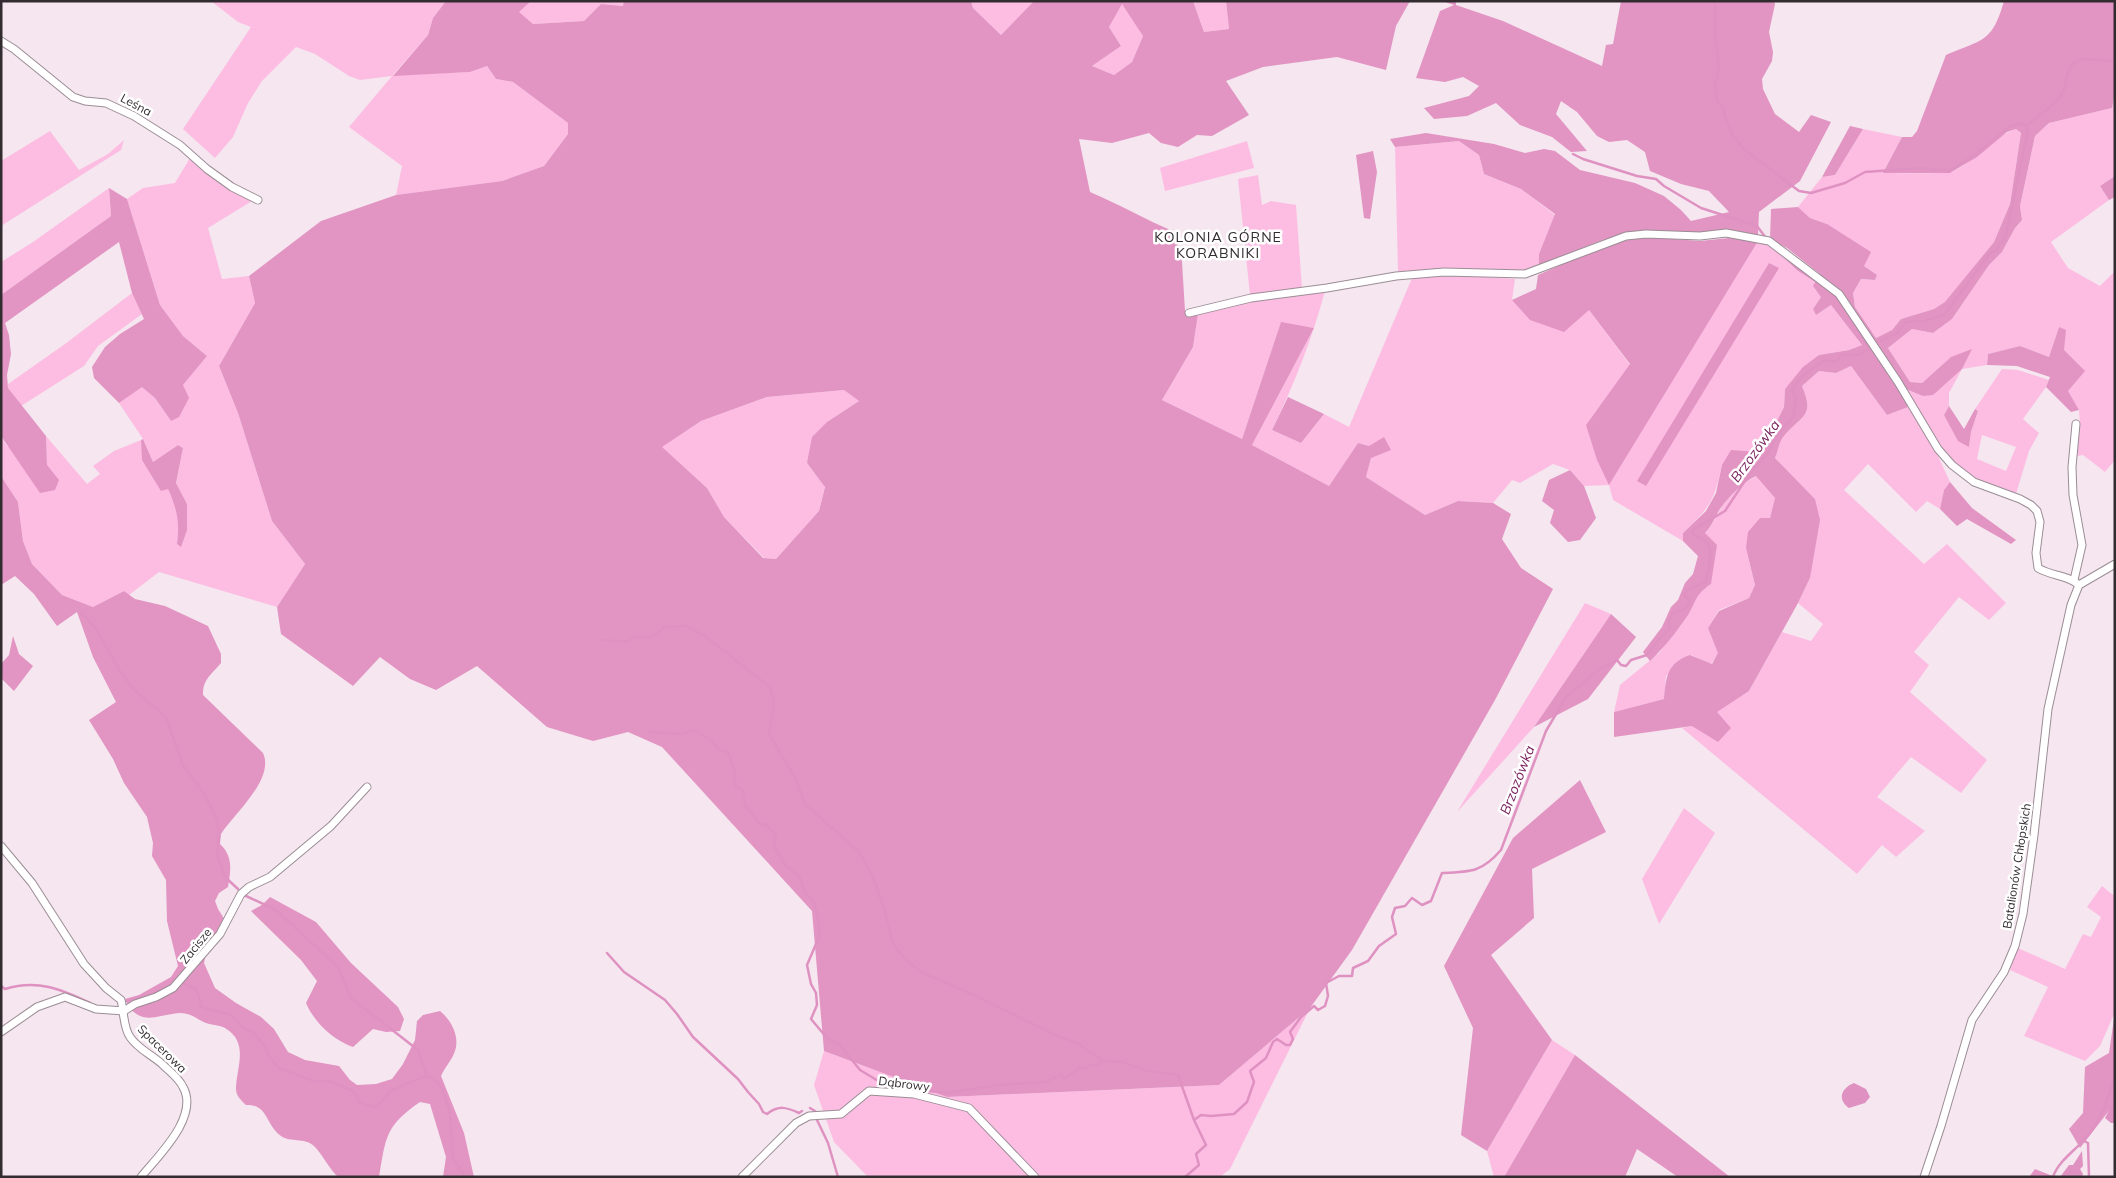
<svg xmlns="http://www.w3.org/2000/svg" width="2116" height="1178" font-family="Mulish,sans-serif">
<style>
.green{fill:#fdbde3;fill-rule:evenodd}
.forest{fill:#e294c3;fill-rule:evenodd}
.water{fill:#df92c1}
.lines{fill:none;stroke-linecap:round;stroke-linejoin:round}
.stream{stroke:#df92c1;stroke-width:2.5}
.minor-casing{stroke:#9b8d95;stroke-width:9}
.minor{stroke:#fff;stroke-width:7}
.labels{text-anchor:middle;stroke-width:5;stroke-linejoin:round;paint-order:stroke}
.street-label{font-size:12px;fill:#322c30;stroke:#fff}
.neighbourhood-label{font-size:14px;letter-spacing:1px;fill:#322c30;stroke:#fff}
.water-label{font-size:14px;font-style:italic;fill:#7a215e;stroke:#fff}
</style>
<rect width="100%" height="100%" fill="#f5e6ef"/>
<path class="green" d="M211 1H446L433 18 428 35 393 75 470 72 487 66 496 79 513 82 568 123V134L544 166 502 181 396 195 402 166 349 127 392 76 360 80 349 76 315 54 296 47 262 81 248 103 233 137 215 158 183 129 251 27 238 22Z
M531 1H624V6L601 4 584 21 533 24 518 12Z
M971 1H1034L1001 35 973 8Z
M1193 1H1226L1229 29 1204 32Z
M1122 3 1143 36 1132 62 1114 75 1092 66 1121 46 1109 27Z
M2115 93V176L2100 186 2109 200 2051 242 2068 268 2100 286 2115 271V460L2105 472 2083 455 2077 456 2080 426 2079 410 2068 392 2064 350 2059 327 2049 357 2020 346 1988 354 1987 365 1962 369 1949 393V406L1944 415 1969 447 1971 432 1978 411 1975 409 2002 369 2018 370 2049 380 2046 387 2023 419 2039 433 2029 451 2016 494C2003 490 1988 486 1976 480 1942 462 1923 420 1906 388L1923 396 1951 357 1922 383 1910 382 1888 348 1912 329 1933 333 1952 319 1989 265 2002 252 2015 228 2022 220 2020 206 2035 136 2049 123 2112 108ZM1982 435 2016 447 2006 471 1977 459Z
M1863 129 1902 137 1883 173C1894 173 1947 174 1952 172 1976 161 1992 137 2016 129L2021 133 2010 204 1994 242 1946 302 1934 309 1901 319 1892 330 1876 338 1855 307 1853 293 1861 279 1875 280 1877 275 1864 266 1827 224 1810 218 1798 207 1822 177 1835 175Z
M50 131 79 170 108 154 124 140 121 150 1 226V161Z
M1247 141 1254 168 1165 191 1160 168Z
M1459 141 1479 155 1484 174 1521 189 1555 215 1539 254V265C1512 278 1480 269 1452 269 1434 269 1415 271 1398 272L1395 147Z
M190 158 229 190 252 201 208 228 222 279 249 276 255 303 219 366 238 413 272 521 305 564 277 607 159 572 129 595 124 591 93 607 62 595 32 564 23 541 18 502 1 476V436L7 446 47 465 46 436 87 484 100 474 93 466 114 451 141 440 143 460 168 489 177 509 179 532 177 544 181 546 187 504 176 483 183 448 178 445 153 462 143 439 119 403 142 386 155 398 171 421 183 385 207 356 183 336 160 305 127 199 143 188 175 183Z
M1258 175 1262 205 1271 201 1296 205 1302 288 1250 295 1238 179Z
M109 188 111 216 1 295V262L33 242Z
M1758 241 1772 245 1817 280 1821 297 1813 309 1816 315 1831 305 1862 345 1849 350 1819 355 1785 389 1784 407 1767 441 1757 452 1722 465C1714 502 1710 507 1683 533V541L1613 500 1609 485 1584 486 1570 470 1553 464 1520 483 1512 480 1493 503 1458 501 1425 515 1366 477 1371 458 1369 446 1358 443 1329 486 1252 445 1314 328 1281 323 1242 439 1162 400 1193 347 1198 314 1242 303 1325 291C1312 339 1294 385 1272 430L1301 443 1324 414 1349 427 1412 278C1447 275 1480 276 1515 279L1512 300 1589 310 1630 365 1586 425Z
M132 293 142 314 98 346 84 366 21 406 8 388V384L65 344Z
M1851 366 1887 415 1908 407 1938 456 1950 482 1944 490 1940 509 1927 501 1916 512 1868 464 1844 490 1924 564 1947 544 2006 603 1989 620 1959 597 1914 652 1929 665 1910 692 1987 760 1961 793 1911 757 1877 797 1925 831 1896 857 1882 845 1857 874 1682 728 1692 726 1749 691 1782 632 1811 641 1823 624 1798 603 1810 578 1815 499 1775 458C1777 451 1779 441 1784 436 1802 415 1815 417 1802 386L1819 371 1836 373Z
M844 390 859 401 827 422 807 463 825 486 819 511 776 559 764 558 724 517 707 488 661 447 701 421 767 397Z
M1757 476 1775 498 1770 518 1746 548 1755 585 1749 598 1719 610 1708 628 1719 653 1711 664 1691 655 1666 676 1664 699 1614 712 1620 685 1659 653 1688 614 1697 595 1711 584 1705 533C1712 526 1715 519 1720 510 1728 496 1742 483 1757 476Z
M1585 603 1611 614 1534 727 1457 812Z
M1684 808 1715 833 1659 924 1642 879Z
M2102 886 2113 895 2115 893V1012L2100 1046 2085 1061 2024 1036 2048 987 2010 970 2018 948 2065 969 2083 934 2091 937 2101 917 2087 907Z
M1310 1008 1230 1169 1220 1177H868L834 1142 814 1085 824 1051 947 1097 1219 1085Z
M1552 1040 1575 1055 1504 1177H1494L1487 1151Z"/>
<path class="forest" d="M446 1H531L519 12 533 24 584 21 601 4 623 6 624 1H971L973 8 1001 35 1034 1H1193L1204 32 1229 29 1226 1H1410L1396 26 1386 70 1337 57 1263 67 1226 81 1249 115 1212 136 1197 135 1178 147 1161 143 1149 133 1112 143 1079 139 1090 192C1119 204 1146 220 1175 232L1182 262 1185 311 1198 314 1193 347 1162 400 1242 439 1281 322 1314 328 1252 445 1329 486 1358 443 1369 446 1384 437 1391 450 1371 458 1366 477 1425 515 1458 501 1493 503 1511 514 1502 539 1521 568 1553 589 1495 700 1352 950 1310 1008 1219 1085 947 1097 824 1051 812 911 662 747 628 732 593 741 547 727 477 666 436 690 410 679 380 657 353 686 281 634 277 607 305 564 272 521 238 413 219 366 255 303 249 276 321 221 396 195 502 181 544 166 568 134V123L513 82 496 79 487 66 470 72 393 76 428 35 433 18ZM1122 4 1143 36 1132 62 1114 75 1092 66 1121 46 1109 27ZM844 390 859 401 827 422 812 437 807 463 825 487 819 511 776 559 763 558 724 517 707 488 662 447 701 421 767 397Z
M1442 1H1456V5L1503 21 1602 66 1606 45 1613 44 1621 1H1774L1775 4 1769 32 1773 52 1772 61 1762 79 1763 89 1775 114 1799 132 1811 115 1831 122 1800 181 1759 212 1758 235 1733 230 1699 233 1648 230 1627 233 1600 241 1539 265V254L1555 214 1521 189 1484 174 1479 155 1459 141 1395 147 1390 139 1426 133 1494 144 1525 153 1544 149 1555 151 1580 170 1635 183 1664 196 1681 210 1691 221 1729 212 1709 191 1681 184 1650 171 1645 152 1627 140 1609 142 1597 136 1577 112 1561 101 1556 114 1587 151 1571 152 1552 137 1520 125 1496 103 1467 116 1434 119 1424 108 1469 96 1479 86 1463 77 1445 82 1416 78 1440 11 1454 5Z
M2004 1H2115V93L2112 108 2049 123 2035 136 2020 206 2022 220 2015 228 2002 252 1989 265 1952 319 1933 333 1912 329 1888 348 1910 382 1922 383 1951 357 1972 349 1962 369 1933 395 1923 396 1906 389 1905 401 1908 407 1887 415 1851 366 1836 373 1819 371 1802 386C1815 417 1802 415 1784 436 1779 441 1778 451 1775 458L1815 499 1820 520 1810 578 1798 603 1749 691 1717 712 1731 728 1718 742 1692 726 1614 737V712L1664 699C1666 677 1667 663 1690 655L1712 664 1718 653 1708 628 1719 611 1749 598 1755 585 1746 548 1748 532 1760 518H1770L1775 498 1756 476C1742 483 1730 495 1720 509 1715 517 1712 526 1705 533L1717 545 1711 584C1693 597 1698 599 1688 615 1677 631 1664 648 1650 661L1643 652 1662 627 1671 607 1678 600 1685 583 1693 574 1698 556 1683 541V533L1706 511 1716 493 1722 465 1731 450 1757 452 1767 441 1784 407 1785 389 1803 367 1819 355 1849 350 1862 345 1831 305 1816 315 1813 309 1821 297 1813 286 1820 274 1787 248 1770 239 1771 209 1798 207 1810 218 1827 224 1871 252 1864 266 1877 275 1875 280 1861 279 1853 293 1855 307 1876 338 1892 330 1901 319 1934 309 1945 302 1994 242 2010 204 2021 133 2016 129 2007 132 1977 157 1950 173H1883L1902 137H1912L1917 131 1946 55C1983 39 1992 43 2004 1Z
M1850 126 1863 129 1835 175 1822 177Z
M1373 151 1377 172 1370 219 1364 218 1356 155Z
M2115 176V197L2109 200 2100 186Z
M109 188 127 199 160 305 183 336 207 356 183 385 189 398 179 417 171 421 155 398 142 387 119 403 94 378 92 367 105 347 120 334 144 319 132 293 119 242 5 323 9 335 11 354 7 375 8 388 46 436 47 465 59 480 55 490 40 493 1 436V295L111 216Z
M1646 237 1700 241 1729 238 1758 241 1609 485 1597 460 1586 425 1630 364 1589 310 1564 332 1530 320 1512 300 1536 289 1538 275C1573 260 1608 241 1646 237Z
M1769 263 1779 268 1646 486 1637 481Z
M2059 327 2066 330 2064 350 2085 371 2068 391 2079 410 2071 412 2046 387 2050 377 2017 366 1987 365 1988 354 2020 346 2049 357Z
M1288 397 1324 414 1301 443 1272 430Z
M1949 406 1964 429 1975 409 1978 411 1971 432 1969 447 1958 441 1944 415Z
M143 439 153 462 178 445 183 448 176 483 187 504V530L181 547 177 544C180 522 177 509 168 489L161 491 142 460 141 440Z
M1570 470 1584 486 1596 518 1580 540 1568 542 1550 523 1554 510 1542 501 1549 480Z
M1 476 18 502 23 541 32 564 62 595 93 607 124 591 135 599 165 606 208 626 221 654V663C212 674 202 680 203 695L263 753C275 779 234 814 221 834L220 844C233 856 231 870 228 887L219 893 215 901 218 909 228 925 225 933 206 954 204 963 215 988 236 1003 261 1017 274 1029 288 1052 305 1060 339 1066 350 1080 357 1085 376 1084 392 1079 403 1064 415 1040 417 1021 423 1015 440 1011C451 1020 460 1036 455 1051 452 1060 445 1067 441 1076L464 1133 474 1177H443L446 1157 430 1104 420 1102C385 1126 386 1137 379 1177H338C328 1167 323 1155 314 1146 304 1137 291 1143 281 1136 265 1124 268 1104 246 1105 241 1100 236 1096 236 1089 236 1068 250 1043 225 1028 220 1025 212 1025 206 1023 198 1020 191 1013 181 1013 157 1014 139 1029 125 999L139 995 171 977 178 966 167 921 166 880 152 856 153 843 147 817 124 783 113 759 89 720 116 702 93 657 77 612 57 626 34 594 15 576 1 585Z
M1950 482 1972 508 2016 540 2011 544 1967 519 1957 526 1940 509 1944 490Z
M1611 614 1636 637 1588 699 1534 727Z
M13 636 19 654 33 666 14 691 1 678V664L9 655Z
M1580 780 1606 832 1532 869 1534 918 1491 955 1552 1040 1487 1151 1461 1135 1473 1028 1444 966 1513 838Z
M270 897 316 922 351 963 398 1007 404 1019 400 1031 386 1032 373 1029 353 1047C333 1040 314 1022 306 1003L317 981 301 960 251 911 262 905Z
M2115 1012V1103L2080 1148 2069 1129 2083 1113 2085 1067 2109 1053Z
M1575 1055 1730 1177H1678L1637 1149 1625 1177H1504Z
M2035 1169 2055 1177H2029Z"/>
<path class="water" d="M1854 1083 1866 1089 1870 1097 1865 1103 1849 1108C1837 1100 1841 1088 1854 1083Z
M2115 1094V1123H2111L2105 1118 2113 1103Z
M2082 1151 2083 1166 2080 1169 2083 1174 2082 1177H2060L2069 1165H2073Z"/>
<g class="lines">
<path class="stream" d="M1715 1V37L1719 66 1715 86 1717 101 1724 109V115L1733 136 1745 150 1799 191 1811 193 1845 183 1865 172 1920 168 1949 171 1975 155 2009 127 2021 123 2026 126
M1573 154 1583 159 1637 176 1656 179 1664 186 1701 208 1757 226 1766 238
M1785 257 1799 270 1816 281
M1830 291 1840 302
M1853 321 1869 348
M1881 341 1897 333 1906 322 1924 321 1944 315 1991 252 1996 251 2006 235 2028 130 2026 126C2035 118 2059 103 2063 92 2068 80 2065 65 2080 60 2089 57 2103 63 2115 60
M81 613 95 627 120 671 134 690 166 717 183 765 204 794 215 815 219 832 217 854 225 877 238 889
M603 640 626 642 635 637H652L666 627 685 626 705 636 770 687 774 703 769 734 797 781 804 803 859 852 872 875 884 908 893 944 905 959 923 973 976 996 1053 1034 1079 1044 1103 1061 1123 1062 1147 1071 1178 1075 1194 1120
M648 732 683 734 693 730 711 740 718 749 728 752 735 771V785L743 791 745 805 760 824H765L776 835 774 846 785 865 799 876 805 892 814 902 819 924V937L807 965 811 984 816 993 817 1005 811 1019 827 1038 839 1044 860 1070 880 1082 910 1089 947 1093 997 1085 1047 1082 1061 1074 1064 1079 1080 1068H1086L1090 1065H1097L1103 1061
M246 896 276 910 338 967 351 998 418 1050 427 1076
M607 953 624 972 665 1000 677 1014 693 1037 738 1079 748 1092 759 1104 763 1112 767 1114C779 1105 786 1107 799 1113L802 1111
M182 983C199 988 198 991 201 1007L231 1015 244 1029 253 1032 265 1046 269 1056 279 1068 316 1082 329 1081 353 1091 360 1103 375 1107C382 1104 384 1098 389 1093 398 1085 416 1080 427 1076L436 1081 442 1088 450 1113 453 1158 465 1177
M1 986 5 989C37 979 61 989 90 1003
M127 1001 153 994 173 984
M810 1108 815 1111
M817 1120 828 1143 838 1177
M2084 1141 2088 1143 2089 1177
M1185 1177 1199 1165 1196 1154 1206 1145 1194 1120 1201 1115 1211 1116 1234 1114 1247 1102 1254 1082 1250 1071 1266 1058 1273 1042 1277 1039 1286 1045H1290L1293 1039 1290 1032 1301 1017 1314 1006 1318 1010 1325 1006 1328 996 1326 983 1339 976H1352L1353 968 1368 961 1379 946 1396 934 1392 917 1395 908 1405 906 1412 898 1422 905 1431 901 1442 873C1471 872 1482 872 1501 850L1546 731 1566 697 1597 671 1617 660 1621 665 1626 666 1631 660 1647 655 1659 639 1670 629 1669 621 1673 613 1683 610 1689 605V599L1684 595 1687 590 1705 582C1709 573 1714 550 1706 542 1703 539 1696 536 1692 534L1693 530 1725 511 1752 470 1767 455 1777 435 1793 417 1796 398 1792 391C1798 377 1813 368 1825 360L1836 362 1842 355H1858L1871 348
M2053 1177C2058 1162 2073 1152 2083 1141 2098 1126 2108 1101 2113 1081"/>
<g class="minor-casing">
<path id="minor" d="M1 41 14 49 73 97 85 101 106 103 134 116 180 145 207 169 232 187 258 200
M1189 313 1251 298 1327 288 1396 276 1444 272 1525 274 1626 236 1646 234 1700 236 1726 233 1769 241 1839 294 1898 382 1938 449 1952 465 1974 482 2020 499 2031 505 2037 511 2040 522 2036 553 2038 568C2051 576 2068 575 2079 585
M2074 580 2082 545 2073 495 2072 467 2076 424
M1 846 32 883 84 964 106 988 121 1000C124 1011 123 1027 130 1037 138 1049 152 1055 162 1064 169 1071 179 1078 183 1087 200 1117 157 1157 141 1177
M1 1032 37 1007 65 997 96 1009 124 1011 135 1004 156 997 173 988 220 934 241 894 249 887 270 877 331 826 367 787
M742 1177 796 1123 809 1116 841 1114 869 1091 914 1094 969 1108 1035 1177
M1924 1177 1941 1126 1972 1020 2004 972 2015 946 2023 914 2034 835 2048 709 2071 605 2079 585 2115 564"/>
</g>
<use href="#minor" class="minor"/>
</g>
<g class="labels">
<g class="street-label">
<text transform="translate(136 105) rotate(28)" y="4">Leśna</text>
<text transform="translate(2017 866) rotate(-81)" y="4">Batalionów Chłopskich</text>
<text transform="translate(196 946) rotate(-51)" y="4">Zacisze</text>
<text transform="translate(162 1049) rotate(44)" y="4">Spacerowa</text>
<text transform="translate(904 1084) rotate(7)" y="4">Dąbrowy</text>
</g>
<g class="neighbourhood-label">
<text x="1218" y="242">KOLONIA GÓRNE<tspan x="1218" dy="16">KORABNIKI</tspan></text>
</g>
<g class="water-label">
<text transform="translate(1755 451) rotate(-54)" y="5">Brzozówka</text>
<text transform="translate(1517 780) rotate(-69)" y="5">Brzozówka</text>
</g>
</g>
<rect width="2116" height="1178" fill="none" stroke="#322c30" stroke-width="5"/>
</svg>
